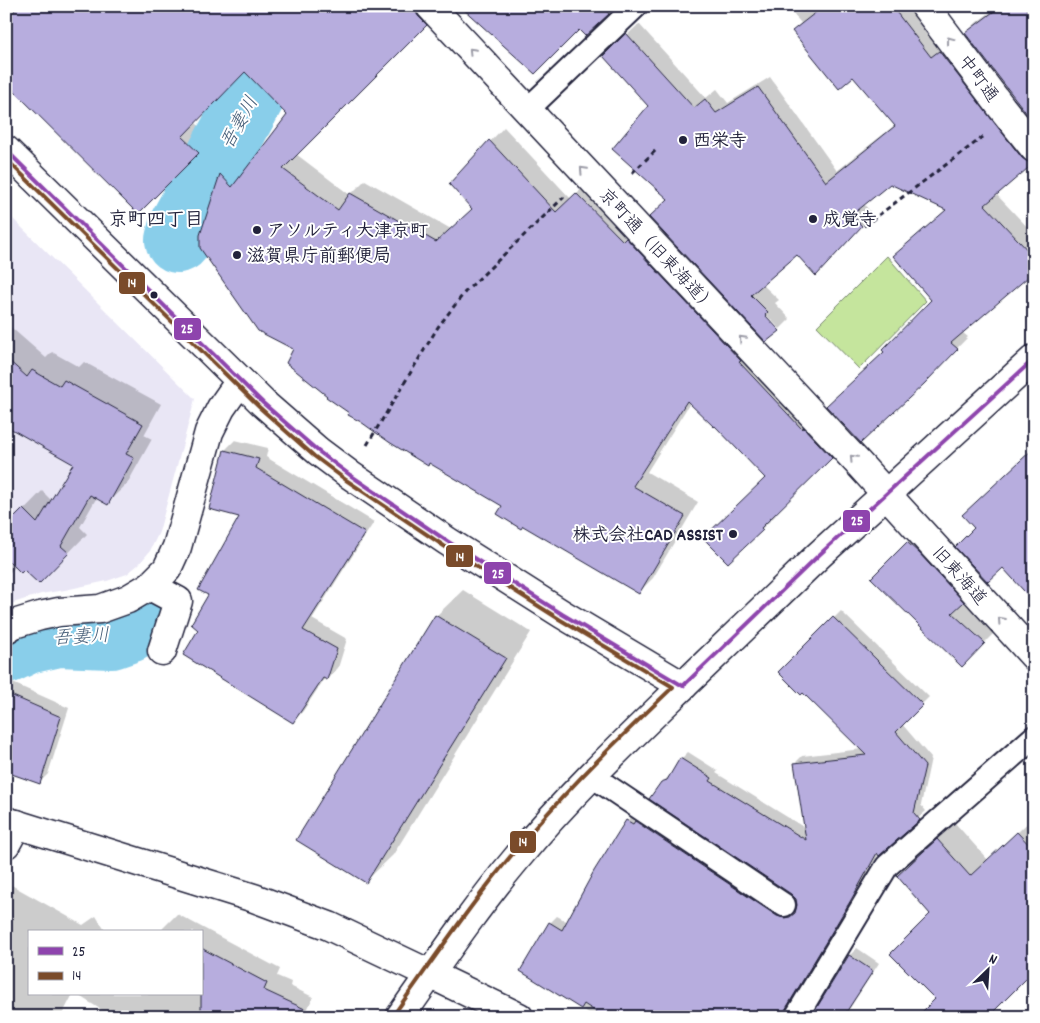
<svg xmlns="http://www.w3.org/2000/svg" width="1040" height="1023" font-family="Dekko,'Klee One',sans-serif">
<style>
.built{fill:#e9e6f5}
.green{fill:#c5e59d;stroke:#74846c}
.shadow{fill:#0003}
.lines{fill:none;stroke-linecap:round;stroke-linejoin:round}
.river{stroke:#89ceea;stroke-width:66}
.building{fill:#b7adde;stroke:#22223b}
.service-casing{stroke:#22223b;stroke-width:26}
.minor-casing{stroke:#22223b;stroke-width:31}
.tertiary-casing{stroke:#22223b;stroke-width:31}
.secondary-casing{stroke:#22223b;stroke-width:31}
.path{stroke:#22223b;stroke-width:3;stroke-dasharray:5 4;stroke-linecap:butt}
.service{stroke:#fff;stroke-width:22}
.minor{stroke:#fff;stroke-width:28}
.tertiary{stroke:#fff;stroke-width:28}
.secondary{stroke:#fff;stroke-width:28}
.bus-1-casing{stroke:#fff;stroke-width:8}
.bus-2-casing{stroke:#fff;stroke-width:8}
.bus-1{stroke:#8e44ad;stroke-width:4}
.bus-2{stroke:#7a4b2a;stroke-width:4}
.oneway{stroke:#9c9ca7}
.poi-dot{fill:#22223b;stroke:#fff;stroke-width:2}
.labels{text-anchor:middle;stroke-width:4;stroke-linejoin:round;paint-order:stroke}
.street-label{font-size:18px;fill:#22223b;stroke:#fff}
.poi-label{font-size:18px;font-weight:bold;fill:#22223b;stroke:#fff;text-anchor:start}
.water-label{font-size:19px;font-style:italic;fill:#465e78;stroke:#fff}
.neighbourhood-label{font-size:19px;font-weight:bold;fill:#22223b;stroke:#fff}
.line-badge{stroke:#fff;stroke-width:2}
.badge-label{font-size:14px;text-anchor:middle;font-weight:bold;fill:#fff}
</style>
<rect width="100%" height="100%" fill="#fff"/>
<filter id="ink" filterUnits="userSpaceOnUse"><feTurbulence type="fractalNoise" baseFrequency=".02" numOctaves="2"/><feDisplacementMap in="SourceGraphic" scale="10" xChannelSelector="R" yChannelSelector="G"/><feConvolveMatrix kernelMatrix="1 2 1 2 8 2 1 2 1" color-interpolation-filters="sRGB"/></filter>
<g filter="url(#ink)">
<path class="built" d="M6 212 195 399 159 532 150 551 139 564 127 574 107 581 65 590 41 594 16 602 6 606Z"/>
<path class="green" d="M887 256 926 301 859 369 817 326Z"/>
<path class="shadow" d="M6 6H436L440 10 296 154 350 195 365 180 451 229 473 208 450 184 504 127 571 199 591 179 845 443 775 513 776 515 728 562 766 478 715 424 690 403 647 472 698 502 653 578 639 592 503 506 351 413 294 348 221 175 235 161 245 172 289 115 245 71 195 122 212 138 138 213 6 81Z
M786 6H911L942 47 1034 147V162L996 194 1034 234V270L962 332 968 337 923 383 886 351 933 300 906 245 947 209 890 183 864 204 872 214 827 263 797 253 762 284 779 300 775 303 790 319 780 329 761 310 766 340 670 199 650 106 616 45 639 24 706 98 717 89 728 103 770 77 837 171 895 125 853 75 793 31 801 23Z
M999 6H1034V121L966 33 977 22Z
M6 323 46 358 52 352 79 367 84 362 161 404 144 435 152 439 127 484 107 503 97 497 80 527 87 534 39 583 24 568 16 566 6 576V528L42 491 52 501 75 464 6 425Z
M235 440 268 448 266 457 374 522 312 619 347 639 338 668 327 679 325 678 303 711 293 721 199 630 210 595 241 516 225 450Z
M918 532 974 591 963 602 995 632 962 665 873 578Z
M463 590 531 632 393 855 366 881 436 616Z
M841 611 929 697 902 724 931 758 921 805 926 811 878 855 858 891 792 1002 790 1009 792 1017H595L522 971 550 923 557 916 568 922 627 821 634 813 792 911 797 910 798 905 797 898 662 783 670 775 672 774 681 759 688 752 718 771 716 773 805 828 795 763 802 756 862 749 803 691 780 672Z
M6 680 69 708 48 774 39 783 6 771Z
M1034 817V965L937 999 932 914 898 876 915 859 955 823 988 860Z
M6 882 83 925 96 916 106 932H29V994H73L61 1017H6Z
M177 914 280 969 277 976 291 982 290 986 313 997 304 1017H113L76 994H201V932H161L163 928Z
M857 948 879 963 844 1017H813L850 955Z"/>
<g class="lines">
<path class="river" d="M178 240 182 225 301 6
M6 651 27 641 58 634 111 636 131 629 151 611"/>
</g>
<path class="building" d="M19 6H415V10L418 16 427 25 283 169 338 210 350 193 436 242 472 209 449 184 489 140 556 212 576 193 623 241 626 238 741 361 739 362 802 429 803 427 832 458 761 528 763 530 728 563 703 538 765 478 715 426 714 427 687 401 633 486 685 516 639 594 523 526 521 529 497 514 502 506 429 463 428 466 389 442 361 422 348 415 349 413 326 397 327 396 286 363 293 349 258 331 200 248V235L220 174 232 187 287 115 245 72 182 137 199 153 138 214 6 83V19Z
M460 6H603V7L609 14 585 36 579 30 535 74Z
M824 6H887L897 13 931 57 939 51 990 117 1022 158 1028 162 1034 163 985 205 1034 257V272L951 343 958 349 924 384 861 443 826 406 884 352 882 350 931 300 893 256 946 210 890 184 852 215 862 226 816 276 797 255 751 295 768 312 765 315 780 331 766 342 649 217 668 199 612 149 648 106 603 56 626 33 694 108 705 99 716 113 758 87 826 182 895 126 853 77 839 89 792 31Z
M1001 6H1024L1034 20V123L965 33Z
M6 358 27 377 32 370 60 386 64 380 143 424 126 454 134 458 108 505 90 495 61 546 69 553 39 584 24 570 21 573 6 558V526L23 509 37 523 73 464 6 426Z
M1034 448V602L1003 568 988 582 955 547 974 528 962 515Z
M224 450 259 459 256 468 365 533 303 630 337 649 327 680 323 678 293 723 183 655 198 630 191 624 208 595 198 590 239 517 209 509Z
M907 542 919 553 964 602 952 613 985 643 962 667 871 578Z
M435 615 506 658 366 883 296 840Z
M833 617 923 705 896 732 925 766 914 813 920 820 879 856 877 853 851 900 785 1010 783 1017H604L584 1004 581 1009 520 971 549 922 562 930 594 871 626 820 633 824 635 821 777 916 784 918 790 917 795 913 797 905 796 899 791 894 649 799 661 782 667 780 680 758 712 778 710 781 806 840 794 763 866 755 803 693 801 695 778 672Z
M6 693 61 717 40 784 6 772Z
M1017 832 1034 850V971L988 1017H917L935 999 890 954 930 914 897 876 937 839 970 876Z
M201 948 267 983 264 990 322 1017H201Z
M849 955 873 971 843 1017H811Z"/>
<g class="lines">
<g class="service-casing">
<path id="service" d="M527 110 636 6
M592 776 784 905
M796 1017 887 866 1034 737"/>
</g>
<g class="minor-casing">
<path id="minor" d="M430 6 858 463 1034 656
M925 6 1002 108 1034 148
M150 586 178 601 162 651
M6 629 14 624 40 616 59 612 100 609 128 599 150 586 167 569 177 547 209 432 221 408 240 381
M6 844 17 824
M430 974 519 1017"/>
</g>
<g class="tertiary-casing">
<path id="tertiary" d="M683 686 819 555 1034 359
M6 821 254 898 329 926 430 974"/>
</g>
<g class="secondary-casing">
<path id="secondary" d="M6 150 263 403 318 451 350 475 447 541 562 614 683 686C626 741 568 796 517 858 475 908 438 963 400 1017"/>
</g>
<path class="path" d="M632 173 656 150
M864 226 983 137
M367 445 438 327 465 292 564 197"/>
<use href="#service" class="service"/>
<use href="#minor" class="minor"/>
<use href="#tertiary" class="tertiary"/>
<use href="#secondary" class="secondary"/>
<g class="bus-1-casing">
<path id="bus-1" d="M6 150 263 403 318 451 350 475 447 541 562 614 683 686
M683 686 819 555 1034 359"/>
</g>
<g class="bus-2-casing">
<path id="bus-2" d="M6 159 259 407 314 456 346 480 444 546 559 619 673 687C624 734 576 780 532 831 482 888 439 951 395 1013"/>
</g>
<use href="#bus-1" class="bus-1"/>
<use href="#bus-2" class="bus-2"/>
</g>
<defs><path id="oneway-chevron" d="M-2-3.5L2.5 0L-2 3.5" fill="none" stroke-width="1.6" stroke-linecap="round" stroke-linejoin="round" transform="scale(1.25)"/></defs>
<g class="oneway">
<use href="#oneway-chevron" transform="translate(950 40) rotate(-127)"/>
<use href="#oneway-chevron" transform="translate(472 51) rotate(-133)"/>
<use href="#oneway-chevron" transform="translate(583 170) rotate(-133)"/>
<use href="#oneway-chevron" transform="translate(742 339) rotate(-133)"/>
<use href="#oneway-chevron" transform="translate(853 458) rotate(-133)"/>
<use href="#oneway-chevron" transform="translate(1001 620) rotate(-132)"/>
</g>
</g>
<g class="poi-dot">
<circle cx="683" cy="140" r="5"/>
<circle cx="813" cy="219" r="5"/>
<circle cx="257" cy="230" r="5"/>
<circle cx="237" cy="255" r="5"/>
<circle cx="154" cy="295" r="4.5"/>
<circle cx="733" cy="534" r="5"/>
</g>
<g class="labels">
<g class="street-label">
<text transform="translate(979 78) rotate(53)" y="6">中町通</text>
<text transform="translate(658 250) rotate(47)" y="6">京町通（旧東海道）</text>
<text transform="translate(960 575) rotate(48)" y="6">旧東海道</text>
</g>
<g class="poi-label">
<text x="693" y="146">西栄寺</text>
<text x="823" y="225">成覚寺</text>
<text x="267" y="236">アソルティ大津京町</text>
<text x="247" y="261">滋賀県庁前郵便局</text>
<text x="723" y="540" text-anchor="end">株式会社CAD ASSIST</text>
</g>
<g class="water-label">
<text transform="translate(238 122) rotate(-61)" y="7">吾妻川</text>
<text transform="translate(81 635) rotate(-3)" y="7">吾妻川</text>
</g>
<g class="neighbourhood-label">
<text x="156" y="225">京町四丁目</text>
</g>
</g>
<g class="line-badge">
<rect x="118" y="271" width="28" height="24" rx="5" fill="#7a4b2a"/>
<rect x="173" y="317" width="29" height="24" rx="5" fill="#8e44ad"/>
<rect x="842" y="509" width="29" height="24" rx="5" fill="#8e44ad"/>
<rect x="445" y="544" width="29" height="24" rx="5" fill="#7a4b2a"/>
<rect x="483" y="561" width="29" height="24" rx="5" fill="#8e44ad"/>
<rect x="509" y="830" width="28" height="24" rx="5" fill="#7a4b2a"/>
</g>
<g class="badge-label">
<text x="132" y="287">14</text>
<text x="187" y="333">25</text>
<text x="857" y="525">25</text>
<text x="460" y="561">14</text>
<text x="498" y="578">25</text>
<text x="523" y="846">14</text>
</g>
<rect width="1040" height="1023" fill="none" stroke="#fff" stroke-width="25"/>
<rect x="12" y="12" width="1015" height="998" fill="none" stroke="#22223b" stroke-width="2" filter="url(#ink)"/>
<rect x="28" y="930" width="175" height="65" fill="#ffffff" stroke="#a7a7b1"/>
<rect x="38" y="947" width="25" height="8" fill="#8e44ad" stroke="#a7a7b1"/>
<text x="72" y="956" font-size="15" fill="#22223b">25</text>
<rect x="38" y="972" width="25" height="8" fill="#7a4b2a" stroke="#a7a7b1"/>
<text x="72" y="980" font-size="15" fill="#22223b">14</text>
<g transform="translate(988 970) rotate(25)" stroke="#ffffff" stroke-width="4" paint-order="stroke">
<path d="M0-4L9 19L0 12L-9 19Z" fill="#22223b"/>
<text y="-8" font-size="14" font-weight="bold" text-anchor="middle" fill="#22223b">N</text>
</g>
</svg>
